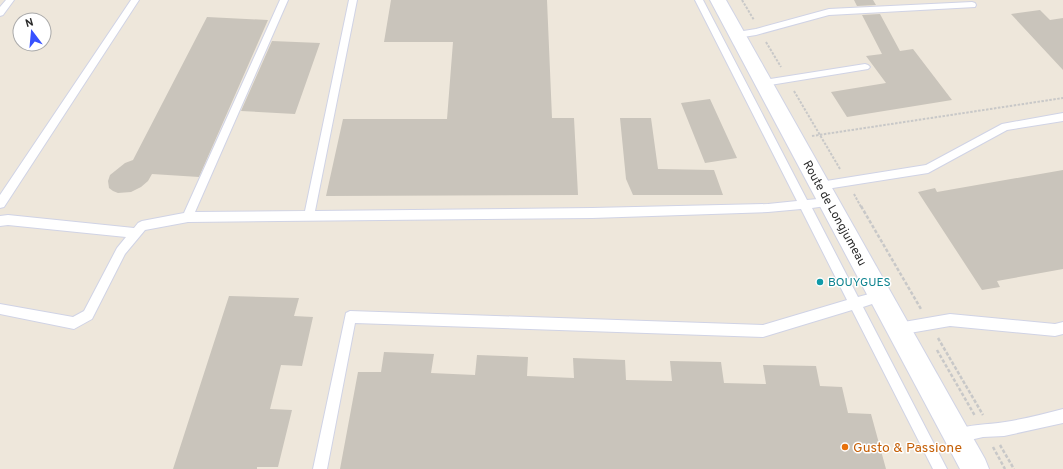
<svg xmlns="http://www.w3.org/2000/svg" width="1063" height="469" font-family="Overpass,sans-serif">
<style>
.building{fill:#c9c4bb}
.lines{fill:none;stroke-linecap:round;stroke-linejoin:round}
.service-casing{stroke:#d0d3e5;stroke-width:2}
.tertiary-casing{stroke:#d0d3e5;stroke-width:2}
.path-far1{stroke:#c8c8c8;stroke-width:2;stroke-dasharray:2.5 1.5;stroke-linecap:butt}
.path{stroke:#c8c8c8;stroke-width:2.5;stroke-dasharray:3.5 2;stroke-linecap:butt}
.service{fill:#fff;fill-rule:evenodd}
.tertiary{fill:#fff;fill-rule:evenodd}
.culture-dot{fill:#0f9aa8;stroke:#fff;stroke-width:1.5}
.food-dot{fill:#e8710a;stroke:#fff;stroke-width:1.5}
.labels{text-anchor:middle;stroke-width:3;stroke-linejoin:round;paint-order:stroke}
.street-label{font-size:12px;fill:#2b2b2b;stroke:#fff}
.culture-label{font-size:12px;fill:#0d838f;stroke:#fff;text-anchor:start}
.near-food-label{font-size:14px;fill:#c56008;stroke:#fff;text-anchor:start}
</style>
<rect width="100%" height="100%" fill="#eee7db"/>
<path class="building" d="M391 0H547L552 118H574L578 195 326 196 343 119H447L453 42H384Z
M854 0H873L876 5 857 6Z
M1040 10 1050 20 1063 18V70L1011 14Z
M880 14 900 51 913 49 952 100 847 117 831 92 886 83 866 56 882 54 862 15Z
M207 17 268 20 199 177 152 174 148 181 141 187 131 192 118 193 113 191 109 188 108 181 110 175 125 163 133 160Z
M272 41 320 43 295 114 241 111Z
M710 99 737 158 705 163 681 103Z
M620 118H651L658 169 714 170 723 195H633L626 179Z
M1063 170V269L997 281 1000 287 982 290 918 192 935 188 937 192Z
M229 296 299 298 294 316 313 317 302 366 281 365 270 409 292 410 278 467H257V469H173Z
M384 352 434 354 431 373 475 375 477 355 528 357 527 376 574 378 573 358 625 360 626 380 672 381 670 361 721 362 724 383 766 384 763 365 816 366 820 386 842 387 848 413 871 414 886 469H340L358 372H381Z"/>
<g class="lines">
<g class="service-casing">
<path id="service" d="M6 0H14L3 15 0 16V7Z
M131 0H139L4 207 0 208V195Z
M280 0H288L195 212 305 211 349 0H357L315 211 592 208 768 204 797 201 695 0H703L807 200 829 198 833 199 834 202 833 205 812 208 858 297 880 291 884 292 886 296 884 300 863 307 947 469H933L852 310 763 337 355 323 327 469H313L346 313 350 311 763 325 847 300 801 209 768 212 592 218 188 222 145 230 125 254 92 319 74 329 0 314V304L73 317 84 311 117 248 126 237 8 225 0 226V216L8 215 134 228 138 223 142 221 184 213Z
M972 2 975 3 976 5 975 7 829 15 756 35 737 38 733 35 737 32 756 29 829 9Z
M865 64 868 65 870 67 868 69 764 86 759 83 764 80Z
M1063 113V121L1007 130 928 173 820 190 816 189 815 186 816 183 820 182 926 165 1002 124Z
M950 314 1055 324 1063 322V334L1055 336 950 326 898 335 894 333 892 329 894 325 898 323Z
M1063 409V423L1004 436 983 437 957 443 952 441 950 436 952 431C969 424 987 425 1005 422 1024 419 1044 414 1063 409Z"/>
</g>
<g class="tertiary-casing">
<path id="tertiary" d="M710 0H726L985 459 989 469H960Z"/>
</g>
<path class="path-far1" d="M742 0 754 20
M766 42 781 67
M794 91 840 169
M812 136 1063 98
M854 194 861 207"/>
<path class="path" d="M861 206 921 309
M938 338 983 415
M937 350 975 416
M1000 445 1014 469
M993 447 1005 469"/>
<use href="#service" class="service"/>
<use href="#tertiary" class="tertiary"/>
</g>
<circle class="culture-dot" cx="820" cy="282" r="4"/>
<circle class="food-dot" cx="845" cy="447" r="4"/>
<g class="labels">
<g class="street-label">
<text transform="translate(835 213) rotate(61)" y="4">Route de Longjumeau</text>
</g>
<g class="culture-label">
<text x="828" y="286">BOUYGUES</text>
</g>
<g class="near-food-label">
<text x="853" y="452">Gusto &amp; Passione</text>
</g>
</g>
<g transform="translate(32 32) rotate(344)"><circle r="19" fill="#ffffff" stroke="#aaaaaa"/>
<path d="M0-3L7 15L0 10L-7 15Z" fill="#3751ff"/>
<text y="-6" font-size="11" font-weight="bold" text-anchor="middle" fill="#2b2b2b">N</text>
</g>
</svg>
